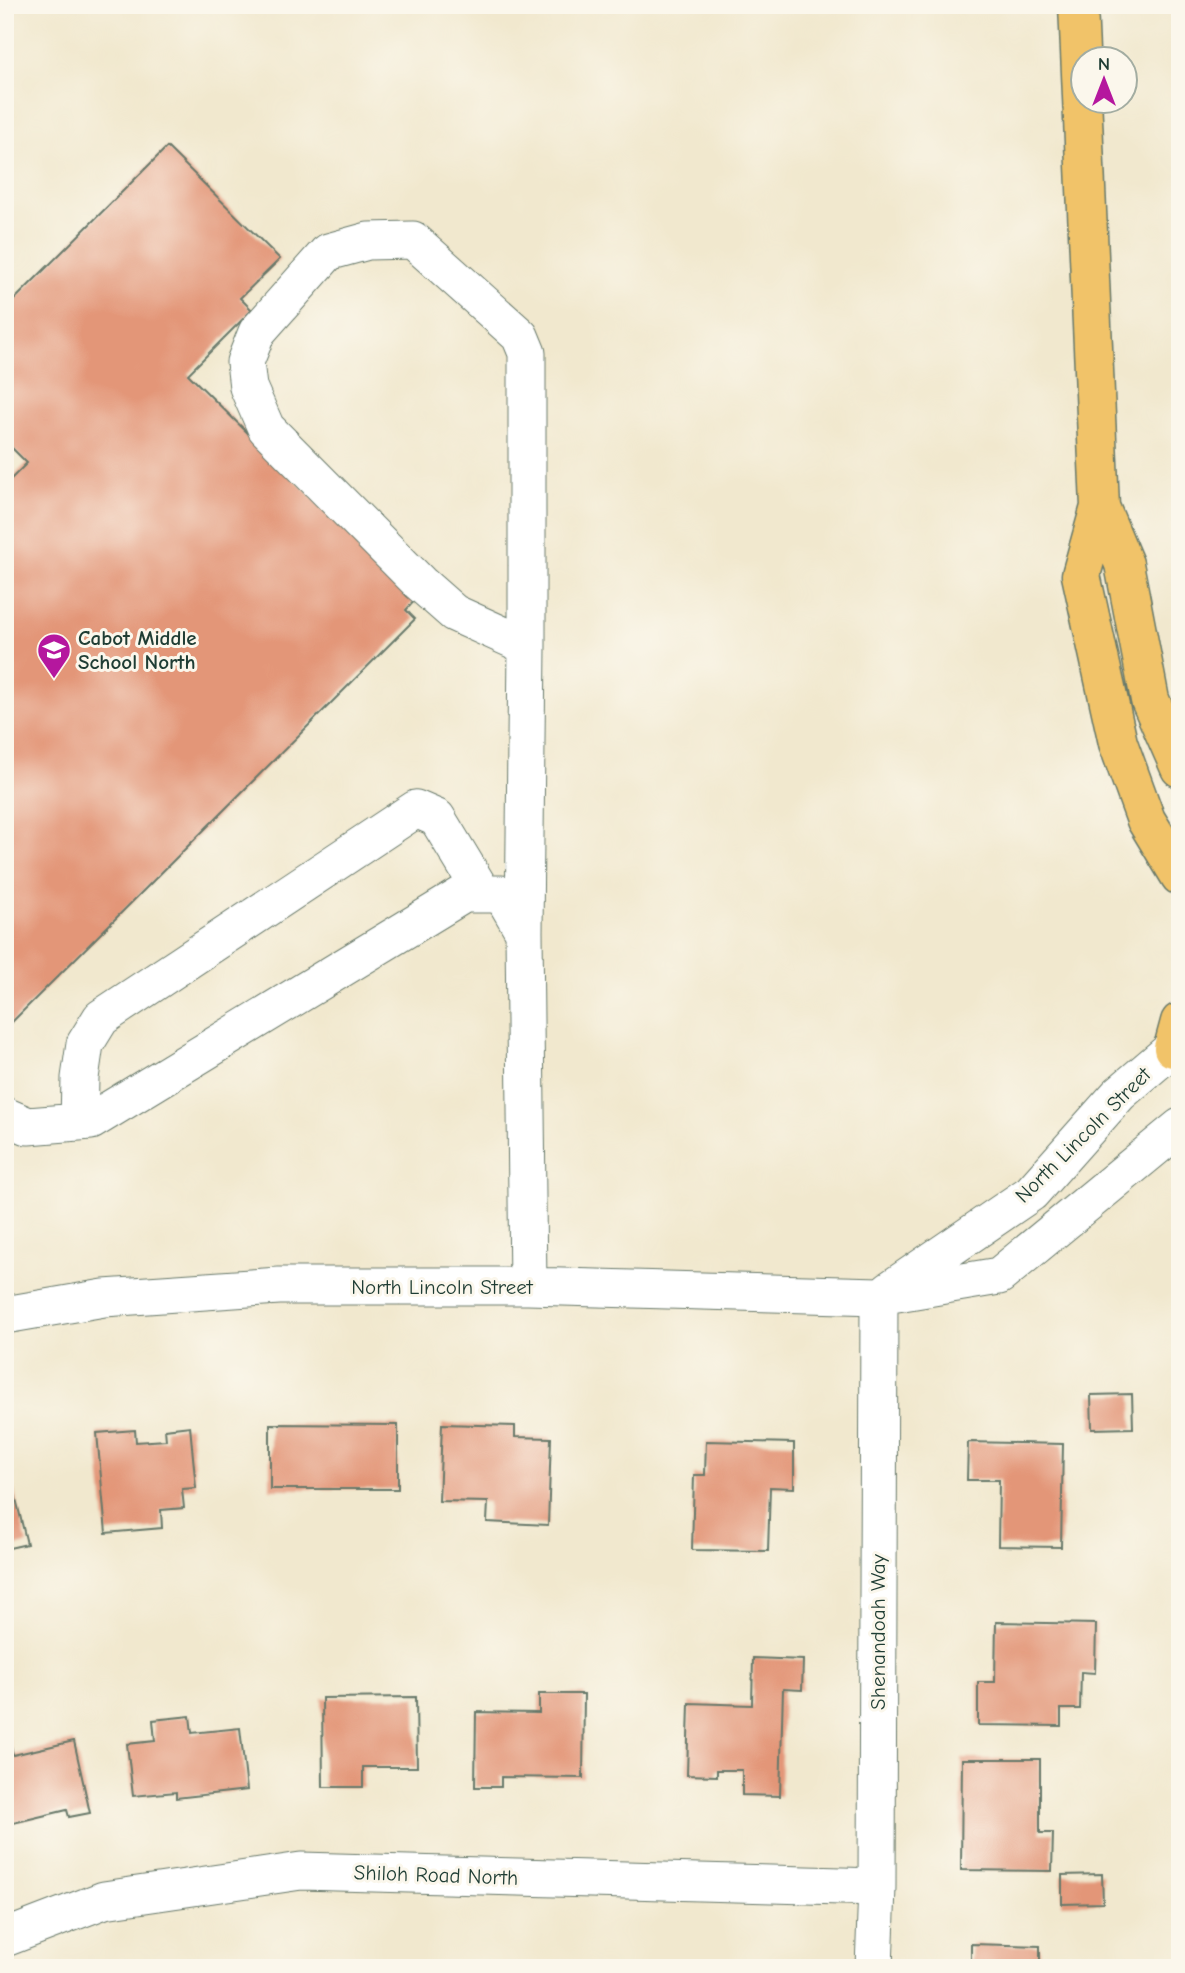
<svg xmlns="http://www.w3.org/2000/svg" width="1185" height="1973" font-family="'Comic Neue',sans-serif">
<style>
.building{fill:#e39678}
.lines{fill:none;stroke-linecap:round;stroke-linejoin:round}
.minor-casing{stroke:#68796a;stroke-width:39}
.major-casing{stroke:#68796a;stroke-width:41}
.minor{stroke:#fff;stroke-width:37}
.major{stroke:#f1c369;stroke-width:38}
.labels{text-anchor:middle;stroke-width:6;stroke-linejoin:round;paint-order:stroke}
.poi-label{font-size:21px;font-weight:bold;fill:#1f3d34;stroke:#fbf7ec;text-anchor:start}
.street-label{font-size:21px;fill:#1f3d34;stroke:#fbf7ec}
</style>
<rect width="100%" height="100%" fill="#fbf7ec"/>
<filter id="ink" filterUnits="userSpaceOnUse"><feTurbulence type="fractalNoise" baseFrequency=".0143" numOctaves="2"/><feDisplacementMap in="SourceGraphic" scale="14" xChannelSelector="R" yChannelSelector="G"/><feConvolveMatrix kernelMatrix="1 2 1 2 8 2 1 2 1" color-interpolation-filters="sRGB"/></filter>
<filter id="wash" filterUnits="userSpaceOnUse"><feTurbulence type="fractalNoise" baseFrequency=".00686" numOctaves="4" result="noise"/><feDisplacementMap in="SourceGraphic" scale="28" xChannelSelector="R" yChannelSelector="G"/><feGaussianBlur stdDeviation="1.57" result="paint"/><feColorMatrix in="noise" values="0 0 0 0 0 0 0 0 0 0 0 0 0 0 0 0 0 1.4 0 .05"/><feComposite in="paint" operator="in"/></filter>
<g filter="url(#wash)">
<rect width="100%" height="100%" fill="#f1e8ce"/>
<g id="blocks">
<path class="building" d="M167 147 280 259 240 298 252 310 188 374 416 599 406 610 415 619 5 1029V485L27 463 5 441V309Z
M1132 1394 1133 1428 1092 1429 1091 1395Z
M270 1424 398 1425V1489H270Z
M442 1424 515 1426V1437L551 1438 548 1525 487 1522 488 1502 439 1501Z
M190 1426 196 1488 182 1489 184 1508 161 1510 162 1528 106 1533 97 1433 135 1430 136 1442 166 1440 165 1429Z
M706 1441 794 1443V1488L770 1487 768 1551 692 1550 694 1475H705Z
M968 1442 1063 1444 1061 1547 998 1546 999 1480H967Z
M10 1474 27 1544 5 1549V1475Z
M996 1622 1096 1624 1095 1673 1081 1672 1080 1709H1061V1726L978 1725V1682H995Z
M753 1658 803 1660 802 1690 783 1689 780 1796 742 1795V1770H717V1776L687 1775 689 1703 752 1705Z
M539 1694H584L583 1778 501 1777V1787H475L476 1712 539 1713Z
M416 1697 417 1767H363V1787H323L322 1698Z
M190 1716 192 1733 240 1728 247 1790 176 1798V1792L133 1796 127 1744 155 1741 153 1720Z
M9 1738 13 1755 74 1741 90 1813 69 1817 67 1810 5 1825V1739Z
M962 1759H1040V1833H1053L1052 1871 961 1870Z
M1102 1874 1103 1903 1062 1904V1875Z
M971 1944 1040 1946V1968H971Z
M533 1964H575V1968H533Z"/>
</g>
</g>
<g filter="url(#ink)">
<use href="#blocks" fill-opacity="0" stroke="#68796a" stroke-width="2"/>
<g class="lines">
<g class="minor-casing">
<path id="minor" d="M524 932 527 646V353L520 336 413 240 368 241 328 252 257 332 245 362 248 387 266 428 420 583 454 613 527 646
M5 1116 28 1126 91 1121 464 894H502L524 932 528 1286
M79 1122 80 1078 85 1044 101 1018 416 809 437 818 483 894
M889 1290 1031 1193 1119 1094 1180 1042
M5 1315 104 1298 279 1286H528L879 1296 999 1276 1180 1127
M5 1938 104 1900 301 1871 877 1887
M874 1968 877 1887 879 1296"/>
</g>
<g class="major-casing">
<path id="major" d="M1078 5 1100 507 1081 575 1118 743 1146 820 1180 876
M1100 507 1124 564 1150 700 1180 768
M1173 1048 1180 1022"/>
</g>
<use href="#minor" class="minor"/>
<use href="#major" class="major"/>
</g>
</g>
<defs>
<g id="school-pin" transform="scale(1.75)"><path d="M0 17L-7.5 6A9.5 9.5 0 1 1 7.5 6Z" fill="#b5179e" stroke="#fbf7ec"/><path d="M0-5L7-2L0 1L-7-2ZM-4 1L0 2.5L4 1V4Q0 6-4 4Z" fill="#fff"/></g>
</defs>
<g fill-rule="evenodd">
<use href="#school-pin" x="54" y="650"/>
</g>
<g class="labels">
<g class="poi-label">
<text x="78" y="645">Cabot Middle<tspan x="78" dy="24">School North</tspan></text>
</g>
<g class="street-label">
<text transform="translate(1083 1135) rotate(-45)" y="7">North Lincoln Street</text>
<text x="442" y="1294">North Lincoln Street</text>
<text transform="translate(878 1632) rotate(-90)" y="7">Shenandoah Way</text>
<text transform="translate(436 1875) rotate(2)" y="7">Shiloh Road North</text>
</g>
</g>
<rect width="1185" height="1973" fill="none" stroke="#fbf7ec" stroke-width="28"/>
<g transform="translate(1104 80)"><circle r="33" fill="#fbf7ec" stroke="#a3ada2" stroke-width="2"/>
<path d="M0-5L12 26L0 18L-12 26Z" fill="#b5179e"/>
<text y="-10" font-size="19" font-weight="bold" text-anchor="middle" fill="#1f3d34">N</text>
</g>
</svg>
